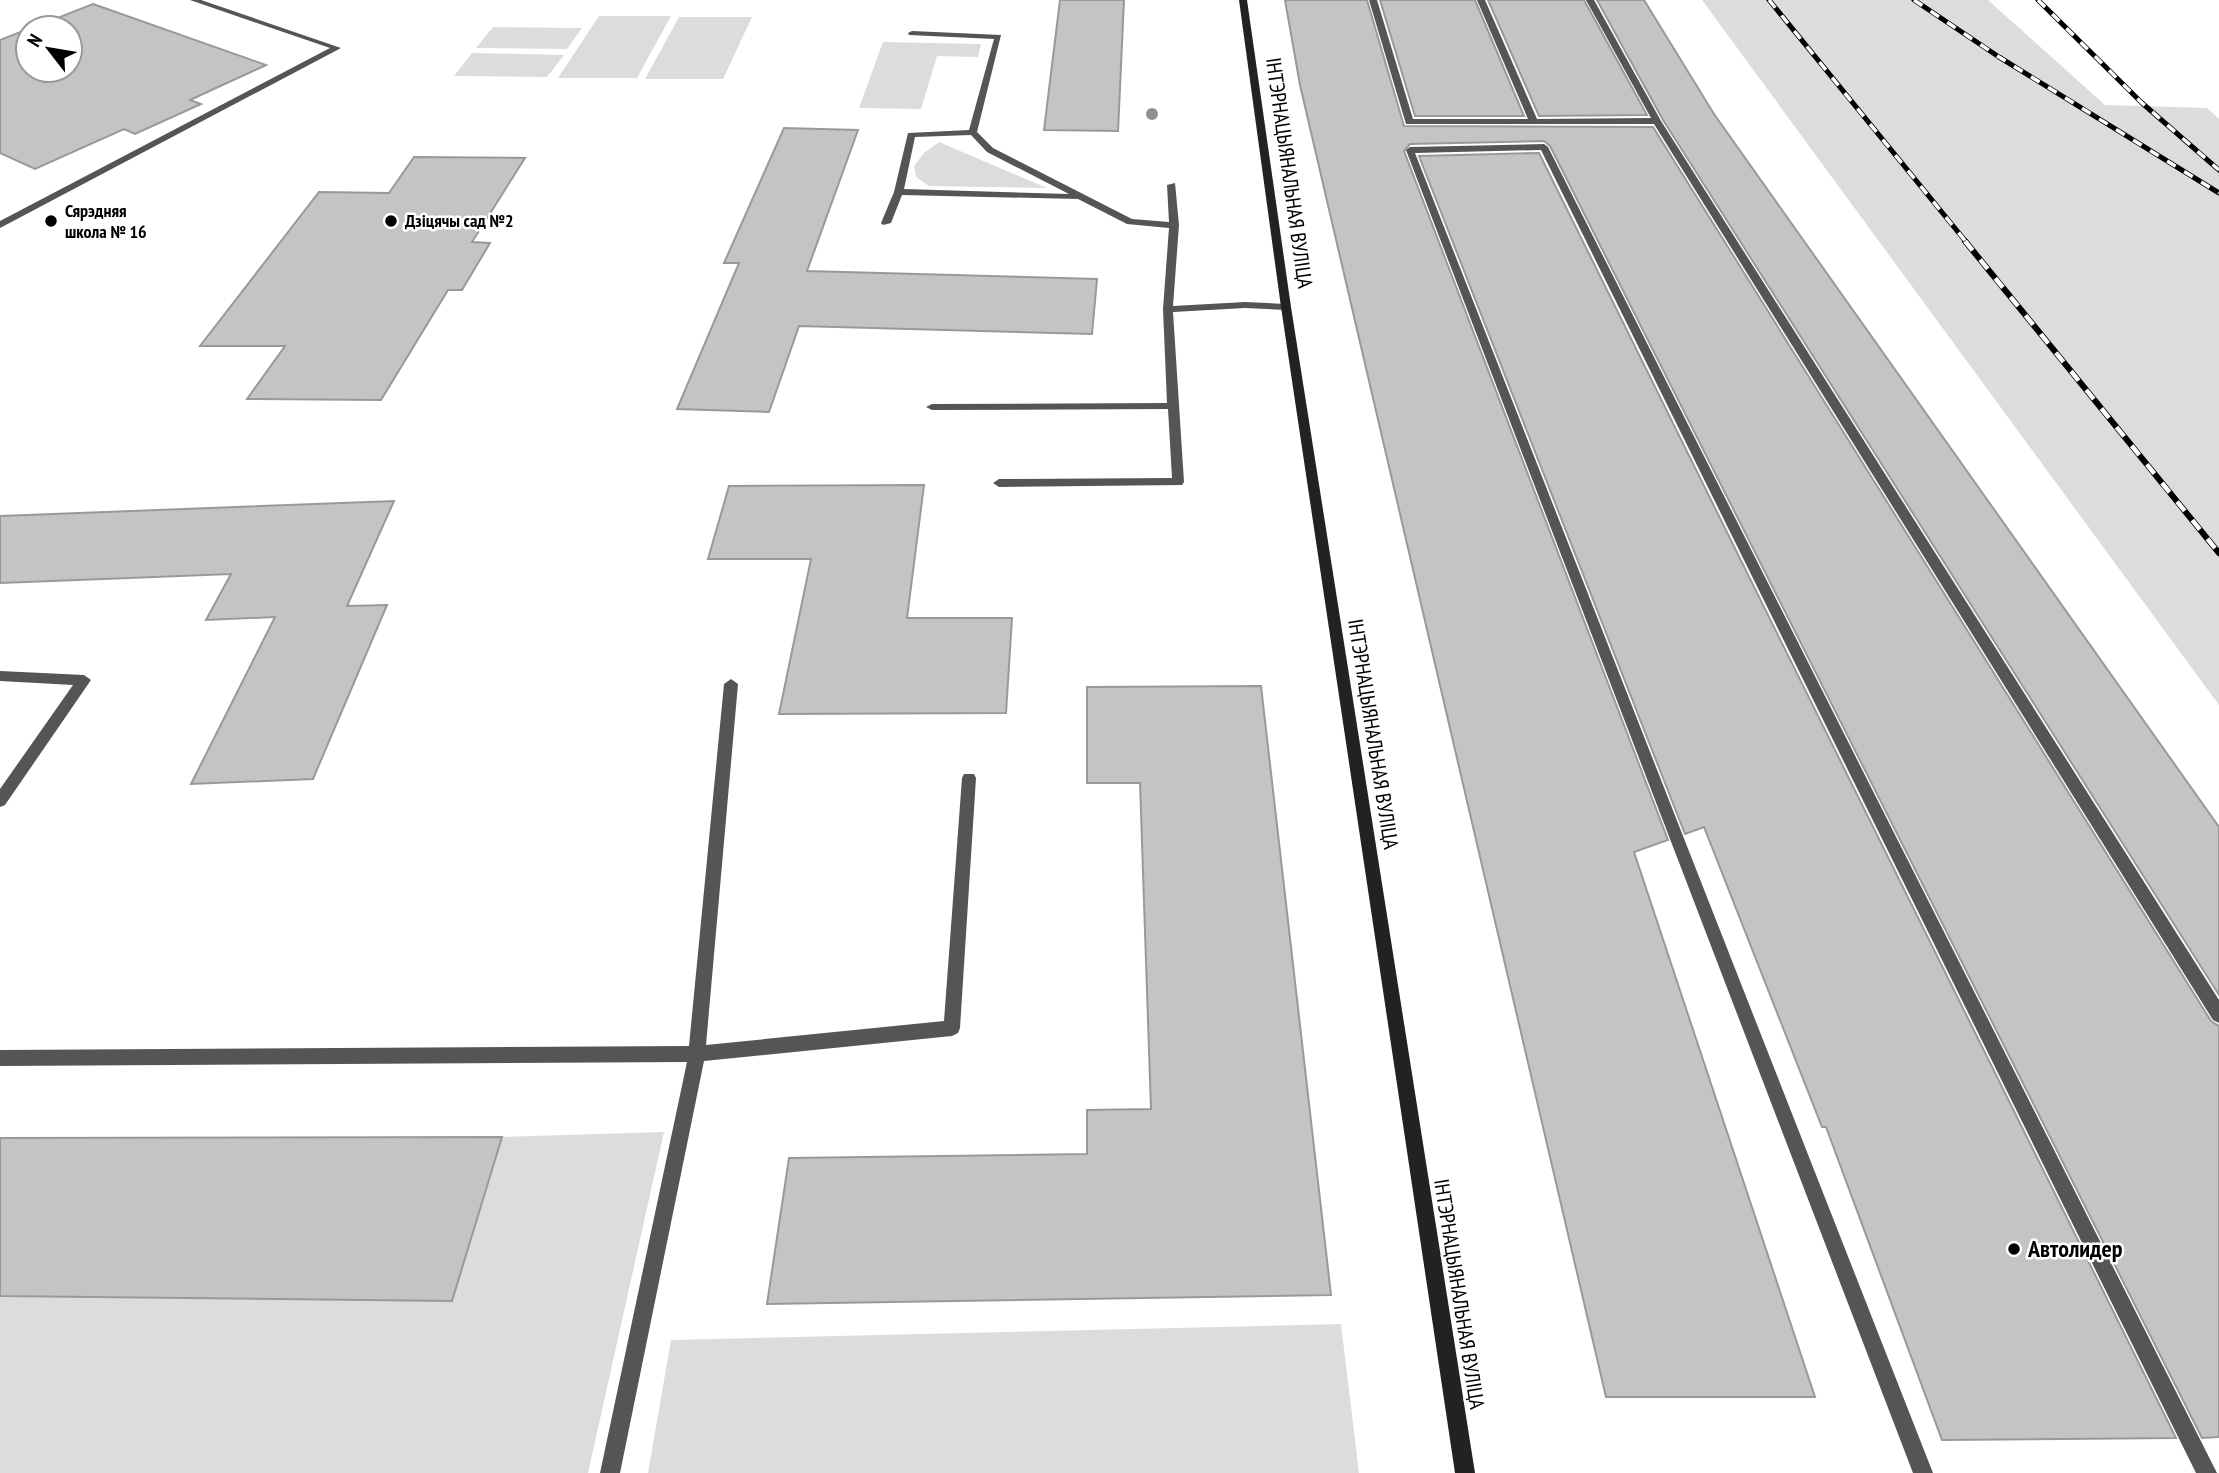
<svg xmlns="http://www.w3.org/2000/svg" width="2219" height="1473" font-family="'PT Sans Narrow',sans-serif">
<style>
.green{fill:#dcdcdc}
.building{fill:#c4c4c4;stroke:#999;stroke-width:2}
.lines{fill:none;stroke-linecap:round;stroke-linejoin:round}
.lane{fill:#555;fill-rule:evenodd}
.secondary{fill:#222;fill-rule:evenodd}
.rail-far1-casing{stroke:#000;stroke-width:5}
.rail-casing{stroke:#000;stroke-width:6}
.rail-far1{stroke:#fff;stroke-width:3.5;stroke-dasharray:10;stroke-linecap:butt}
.rail{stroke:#fff;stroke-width:4.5;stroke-dasharray:12;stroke-linecap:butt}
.tree{fill:#8f8f8f}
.poi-dot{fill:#000;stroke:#fff;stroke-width:2.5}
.labels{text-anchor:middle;stroke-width:5;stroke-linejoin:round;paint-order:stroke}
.far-poi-label{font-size:18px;font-weight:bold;fill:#000;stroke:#fff;text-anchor:start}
.street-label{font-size:21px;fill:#000;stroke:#fff}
.near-poi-label{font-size:24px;font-weight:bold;fill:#000;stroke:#fff;text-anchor:start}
</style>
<rect width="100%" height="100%" fill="#fff"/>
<path class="green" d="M1702 0H1988L2105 105 2207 108 2219 119V705Z
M599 16H671L637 78H558Z
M679 17H752L723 79H645Z
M493 27 582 28 567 49 476 48Z
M883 42 981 44 978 57 937 56 921 109 859 108Z
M472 53 564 55 547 77 454 76Z
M939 142 1047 188 929 186 916 177 914 166 924 153Z
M664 1132 588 1473H0V1296L452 1301 502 1137Z
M1341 1324 1359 1473H648L671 1340Z"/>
<path class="building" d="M1060 0H1124L1118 131 1044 130Z
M1285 0H1367L1404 126 1653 127 2211 1021 2219 1026V1437L2202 1438 1550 146 1544 141 1410 144 1404 151 1668 840 1634 852 1815 1397H1606L1300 85Z
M1380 0H1475L1524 116H1415Z
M1488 0H1584L1647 115 1539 116Z
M1597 0H1644L1714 114 2219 827V995L1663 120Z
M93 4 266 65 190 100 201 104 135 134 124 129 35 169 0 153V40L28 29V70H70V28H32Z
M784 128 858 130 807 271 1097 279 1092 334 799 326 769 412 677 409 739 263H724Z
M1539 153 2176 1438 1942 1440 1826 1127H1822L1704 827 1685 834 1419 156Z
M414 157 525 158 472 242 490 243 462 290H448L381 400 247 399 285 346H200L319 192 389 193Z
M924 485 907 618H1012L1006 713 779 714 811 559H708L729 486Z
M394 501 347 606 387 605 313 779 191 784 275 617 206 620 231 574 0 583V516Z
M1261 686 1331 1295 767 1304 789 1158 1087 1154V1110L1151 1109 1140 783H1087V687Z
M502 1137 452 1301 0 1296V1138Z"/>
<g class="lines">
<path class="lane" d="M190 0H201L341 48 0 228V221L330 48Z
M1369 0H1377L1413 119H1528L1477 0H1485L1537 119 1651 118 1586 0H1594L1661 121 2219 1000V1023L2213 1020 1654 124H1406Z
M912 31 1001 35 977 132 993 148 1132 219 1169 222 1167 185 1175 183 1179 225 1173 306 1245 302 1286 304 1291 307 1286 310 1245 308 1173 312 1184 482 1182 485 999 487 993 483 999 479 1172 478 1168 409 932 410 926 407 932 404 1167 403 1163 309 1169 228 1127 224 1078 199 902 195 891 223 883 225 881 223 894 192 908 133 969 130 994 39 909 35 908 33ZM971 135 987 152 1069 194 904 189 915 137Z
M1544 144 1548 147 2217 1473H2196L1541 150 1415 153 1933 1473H1913L1406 150 1410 147Z
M0 671 84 675 91 680 5 805 0 807V789L73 685 0 681Z
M731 679 738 684 706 1045 944 1021 962 778 964 774H974L976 778 960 1028 958 1033 952 1036 704 1061 620 1473H600L687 1062 0 1066V1050L689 1046 724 684Z"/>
<path class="secondary" d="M1239 0H1247L1291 307 1475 1473H1455L1281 307Z"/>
<g class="rail-far1-casing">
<path id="rail-far1" d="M1769 0 1967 243
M1914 0 1999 57 2219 193
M2038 0 2142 103 2219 170"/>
</g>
<g class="rail-casing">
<path id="rail" d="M1965 241 2219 553"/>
</g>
<use href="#rail-far1" class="rail-far1"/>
<use href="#rail" class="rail"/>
</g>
<circle class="tree" cx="1152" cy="114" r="6"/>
<g class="poi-dot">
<circle cx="51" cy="221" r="7"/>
<circle cx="391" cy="221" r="7"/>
<circle cx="2014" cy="1249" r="7"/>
</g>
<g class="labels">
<g class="far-poi-label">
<text x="65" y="217">Сярэдняя<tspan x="65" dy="21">школа № 16</tspan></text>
<text x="405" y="227">Дзіцячы сад №2</text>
</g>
<g class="street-label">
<text transform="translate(1289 173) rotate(82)" y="7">ІНТЭРНАЦЫЯНАЛЬНАЯ ВУЛІЦА</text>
<text transform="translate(1373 734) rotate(81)" y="7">ІНТЭРНАЦЫЯНАЛЬНАЯ ВУЛІЦА</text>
<text transform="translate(1459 1294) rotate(81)" y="7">ІНТЭРНАЦЫЯНАЛЬНАЯ ВУЛІЦА</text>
</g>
<g class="near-poi-label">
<text x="2028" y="1257">Автолидер</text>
</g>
</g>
<g transform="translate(49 49) rotate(301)"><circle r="33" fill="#ffffff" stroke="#999999" stroke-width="2"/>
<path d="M0-5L12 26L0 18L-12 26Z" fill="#000000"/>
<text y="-10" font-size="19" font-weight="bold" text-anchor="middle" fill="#000000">N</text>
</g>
</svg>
